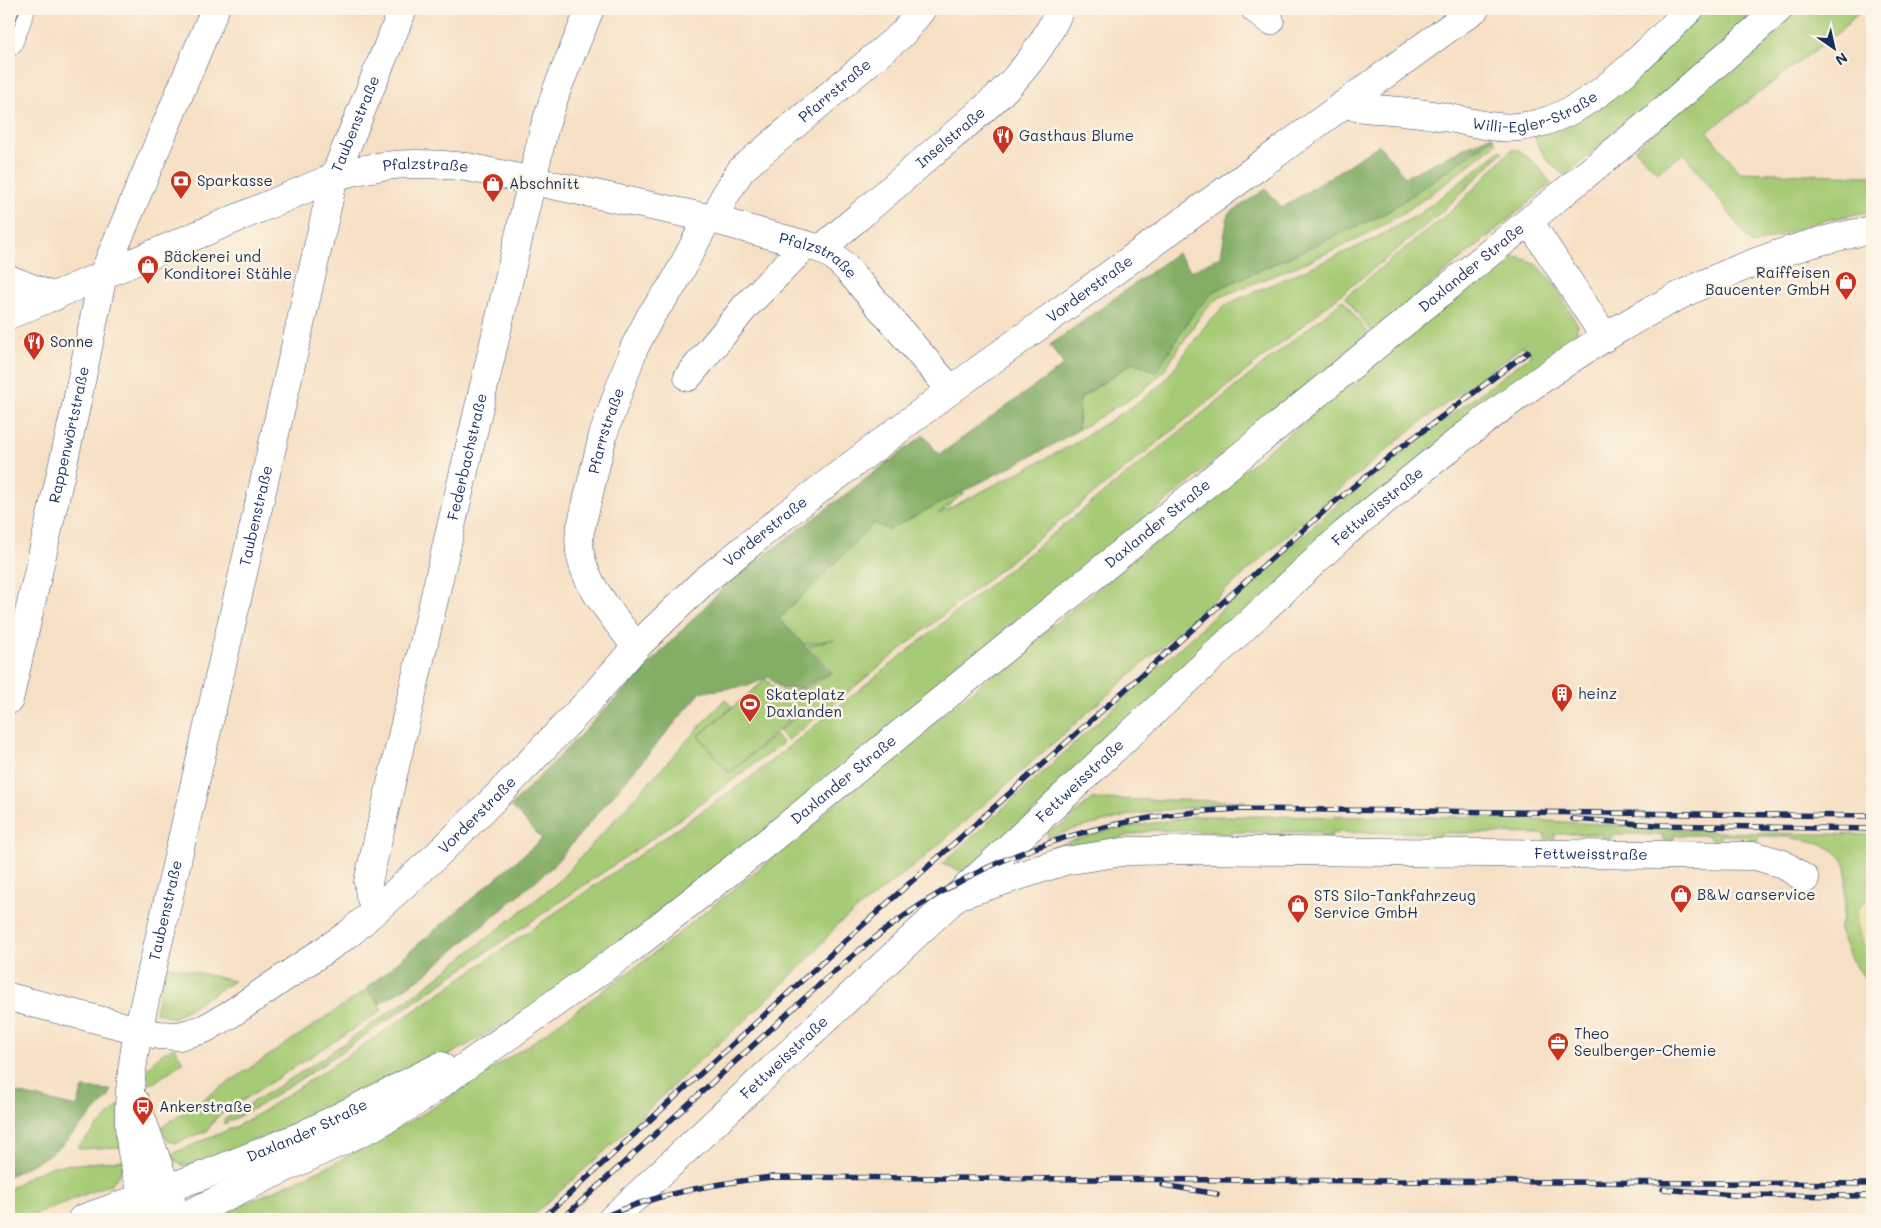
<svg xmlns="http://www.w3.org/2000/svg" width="1881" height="1228" font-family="Mali,sans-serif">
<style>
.green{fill:#a6ca74;stroke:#607c69}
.forest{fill:#84ae66;stroke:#506e62}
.sand{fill:#eeda9e;stroke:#84847e}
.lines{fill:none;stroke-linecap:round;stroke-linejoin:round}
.minor-casing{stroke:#3c4a6d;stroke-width:29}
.minor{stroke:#fff;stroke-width:28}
.tram{stroke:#1b2f5e;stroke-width:1}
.rail-casing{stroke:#1b2f5e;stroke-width:5.5}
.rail{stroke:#fcf5e5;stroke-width:4;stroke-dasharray:11;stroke-linecap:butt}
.labels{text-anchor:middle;stroke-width:5;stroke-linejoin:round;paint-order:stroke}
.street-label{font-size:15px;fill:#1b2f5e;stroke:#fcf5e5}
.poi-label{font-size:15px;fill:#1b2f5e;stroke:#fcf5e5;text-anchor:start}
</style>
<rect width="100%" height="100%" fill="#fcf5e5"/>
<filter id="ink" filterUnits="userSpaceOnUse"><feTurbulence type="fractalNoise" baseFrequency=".02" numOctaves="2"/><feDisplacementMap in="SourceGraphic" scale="10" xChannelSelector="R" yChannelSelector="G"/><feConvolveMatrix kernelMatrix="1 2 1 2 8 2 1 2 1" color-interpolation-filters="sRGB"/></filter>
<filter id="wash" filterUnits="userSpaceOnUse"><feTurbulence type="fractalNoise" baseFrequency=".0096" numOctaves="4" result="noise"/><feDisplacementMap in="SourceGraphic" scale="20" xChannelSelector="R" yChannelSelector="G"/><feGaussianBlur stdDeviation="1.12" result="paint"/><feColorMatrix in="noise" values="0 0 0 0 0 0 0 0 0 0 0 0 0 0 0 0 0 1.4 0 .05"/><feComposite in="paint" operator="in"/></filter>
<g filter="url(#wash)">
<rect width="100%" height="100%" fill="#f6e0c5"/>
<path class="green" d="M1705 9H1761L1695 68 1565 175C1547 165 1541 150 1532 132L1654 56Z
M1794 9H1863L1839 32 1707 132 1740 172 1872 176V211L1817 222 1753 245 1684 153 1657 172 1635 149Z
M1494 138 1496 143C1460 172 1425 201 1385 224 1333 254 1275 274 1220 297L1203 312 1163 372 1141 392 1078 430 1080 399 1133 362 1156 372 1194 312 1216 290 1386 213Z
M1501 150 1503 152 1445 209 1400 247 787 741 779 731 800 713 781 692 805 688 833 672 808 646 834 639 802 645 777 625 775 595 815 552 958 477 964 493 938 514 1070 446 1142 400 1165 380 1209 321 1227 304 1368 242 1419 214Z
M1511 150H1519L1539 167 1551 184 1372 333 1345 297 1457 206Z
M1514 257C1547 258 1562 299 1577 324V333L1572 343 964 872 942 864 1330 511 1417 441 1531 355 1523 346 1408 432 1324 503 919 862 837 925 814 953 746 1020 701 1059 607 1149 529 1219H211L333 1164 428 1111 533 1042 640 964 749 877 880 766 1501 261Z
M1343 300 1369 335 689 893 522 1014 419 1072 213 1158 184 1166 167 1156 235 1127 263 1111 379 1035 750 778Z
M766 679 797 714 730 772 699 736Z
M725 699 732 707 698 736 729 773 775 735 783 743 656 836 319 1067 260 1105 224 1124V1120L228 1117 308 1068 417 993 557 883Z
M1093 798 1095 799 1246 801 1135 814 1071 830 1048 838 1047 831 1064 824Z
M1196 816 1485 817 1723 832 1872 835V894L1857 915 1860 935 1872 958V988L1851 959 1838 928C1846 917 1845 904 1845 891 1846 883 1848 872 1845 864 1834 838 1783 836 1758 836V841H1748L1747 836 1720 835V841L1710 840 1709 835H1674V840H1663V835L1614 834 1613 839H1603V834H1555V839H1545L1544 834 1440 833V838H1429V833L1332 832 1331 837H1321V832H1281V837H1271L1270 832H1230L1229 837H1219V832L1153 830 1053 853 1051 847 1105 831Z
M166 965 234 981 173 1018 155 1012Z
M368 989 383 1010 217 1117 207 1131 176 1143 167 1140 162 1127Z
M174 1047 183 1062 152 1084 145 1082C146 1063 159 1055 174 1047Z
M120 1104 123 1147 81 1149 77 1147Z
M124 1160 120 1174 111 1184 23 1219H9V1189L29 1176 53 1166Z"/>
<path class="forest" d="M1491 135 1494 138 1386 213 1216 290 1194 312 1156 372 1133 362 1080 398 1078 430 1045 449 888 530 874 523 779 619 831 672 803 687 781 689 768 677 748 686 701 692 552 867 422 977 379 1004 367 988 542 839 511 806 728 583 924 435 939 455 1064 365 1050 345 1177 253 1191 271 1221 256 1228 214 1266 189 1282 208 1379 145 1405 177Z
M83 1088 111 1090 109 1097 64 1143 44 1158 9 1176V1091L77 1107Z"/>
<path class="sand" d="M1872 894V958C1864 947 1852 923 1859 909 1862 904 1868 899 1872 894Z"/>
</g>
<g filter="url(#ink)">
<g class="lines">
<g class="minor-casing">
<g id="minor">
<path d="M1255 9 1270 21"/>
<path d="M9 41 21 9"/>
<path id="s1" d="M1351 100 1356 107C1383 110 1412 111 1439 116 1464 120 1493 130 1518 127 1587 121 1643 54 1690 9"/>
<path id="s2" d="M716 220 723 199 741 170 902 34 922 9"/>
<path d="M1529 221 1605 337"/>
<path id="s3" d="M821 249C857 218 894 187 930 155 983 110 1032 75 1060 9"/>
<path d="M9 279 54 297"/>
<path id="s4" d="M9 315 334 177C382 162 418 162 467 167L708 218 821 249 835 257 849 271 951 390"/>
<path d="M688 377 745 307 806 245"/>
<path id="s5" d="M636 647C612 613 573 575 580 531L603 435 634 348 651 315 673 285 708 218"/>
<path id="s6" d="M9 700 75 411 103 275 215 9"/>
<path id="s7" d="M963 894 1065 861 1129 851 1194 850 1756 856 1783 864 1805 879"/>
<path id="s8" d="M376 910 370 896 368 882 544 129 557 89 590 9"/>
<path id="s9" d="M9 997 158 1035 179 1036 204 1029 229 1015 350 933 435 857 499 794 587 703 636 647 703 582 783 517 951 390 1475 9"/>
<path d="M136 1103 173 1206"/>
<path id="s10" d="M82 1219 207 1174 301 1136 441 1066"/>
<path id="s11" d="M154 1219C121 1151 126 1103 138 1031L334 177 403 9"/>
<path id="s12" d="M178 1219 374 1126 414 1103 628 951 765 844 1649 123 1779 9"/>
<path id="s13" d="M612 1219 1344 534C1499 406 1667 265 1872 230"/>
</g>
</g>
<use href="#minor" class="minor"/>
<path class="tram" d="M9 39 20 9"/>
<g class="rail-casing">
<path id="rail" d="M1573 819 1656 825 1872 829
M1163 1185 1217 1194
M1663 1189 1734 1195 1872 1196
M542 1219 854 933 1330 506 1400 448 1528 352
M562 1219C632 1156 701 1092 771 1029 827 977 883 925 950 887 1038 837 1139 813 1240 809L1872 816
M599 1219C654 1194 712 1184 772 1177L1872 1184"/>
</g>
<use href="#rail" class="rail"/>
</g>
</g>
<defs>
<g id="restaurant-pin" transform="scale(1.125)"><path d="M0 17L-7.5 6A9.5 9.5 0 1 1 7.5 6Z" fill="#c8321e" stroke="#fcf5e5"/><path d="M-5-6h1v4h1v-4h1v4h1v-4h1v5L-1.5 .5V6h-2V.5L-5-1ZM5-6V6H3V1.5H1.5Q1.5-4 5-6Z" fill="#fff"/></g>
<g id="bank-pin" transform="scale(1.125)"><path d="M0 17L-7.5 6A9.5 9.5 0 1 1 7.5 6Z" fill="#c8321e" stroke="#fcf5e5"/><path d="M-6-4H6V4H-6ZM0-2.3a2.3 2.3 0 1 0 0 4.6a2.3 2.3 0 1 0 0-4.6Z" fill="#fff"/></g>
<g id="shop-pin" transform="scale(1.125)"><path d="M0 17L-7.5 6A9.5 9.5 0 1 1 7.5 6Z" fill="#c8321e" stroke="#fcf5e5"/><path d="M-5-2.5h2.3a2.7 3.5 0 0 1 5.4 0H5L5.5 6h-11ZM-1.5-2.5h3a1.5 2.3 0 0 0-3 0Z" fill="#fff"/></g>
<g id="building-pin" transform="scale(1.125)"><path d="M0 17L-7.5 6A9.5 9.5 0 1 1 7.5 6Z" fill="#c8321e" stroke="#fcf5e5"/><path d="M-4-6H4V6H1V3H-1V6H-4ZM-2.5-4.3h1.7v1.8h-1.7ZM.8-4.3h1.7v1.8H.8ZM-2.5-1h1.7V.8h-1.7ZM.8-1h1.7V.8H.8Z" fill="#fff"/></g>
<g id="stadium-pin" transform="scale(1.125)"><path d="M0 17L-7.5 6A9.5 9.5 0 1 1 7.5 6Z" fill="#c8321e" stroke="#fcf5e5"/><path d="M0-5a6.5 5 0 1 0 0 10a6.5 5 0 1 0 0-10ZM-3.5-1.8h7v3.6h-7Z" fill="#fff"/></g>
<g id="office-pin" transform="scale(1.125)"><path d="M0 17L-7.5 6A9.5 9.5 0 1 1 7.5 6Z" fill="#c8321e" stroke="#fcf5e5"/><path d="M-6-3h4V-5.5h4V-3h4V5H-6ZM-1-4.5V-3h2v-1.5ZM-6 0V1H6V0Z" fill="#fff"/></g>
<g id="bus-pin" transform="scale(1.125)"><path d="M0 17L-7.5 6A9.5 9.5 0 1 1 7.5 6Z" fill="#c8321e" stroke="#fcf5e5"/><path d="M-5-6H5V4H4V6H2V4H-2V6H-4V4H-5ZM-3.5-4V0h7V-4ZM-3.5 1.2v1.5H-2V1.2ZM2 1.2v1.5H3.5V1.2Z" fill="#fff"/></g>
</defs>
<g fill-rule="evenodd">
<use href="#restaurant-pin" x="1003" y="136"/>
<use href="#bank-pin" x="181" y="181"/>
<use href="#shop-pin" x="493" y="184"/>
<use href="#shop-pin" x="148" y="266"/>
<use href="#shop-pin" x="1846" y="282"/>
<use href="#restaurant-pin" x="34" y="342"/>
<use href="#building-pin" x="1562" y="694"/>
<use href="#stadium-pin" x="750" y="704"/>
<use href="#shop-pin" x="1681" y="895"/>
<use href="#shop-pin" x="1298" y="905"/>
<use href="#office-pin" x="1558" y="1043"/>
<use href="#bus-pin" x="143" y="1107"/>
</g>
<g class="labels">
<g class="street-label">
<text dy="5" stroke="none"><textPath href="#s2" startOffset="179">Pfarrstraße</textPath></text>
<text dy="5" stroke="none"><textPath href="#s1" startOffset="192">Willi-Egler-Straße</textPath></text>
<text dy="5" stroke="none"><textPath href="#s11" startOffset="1126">Taubenstraße</textPath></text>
<text dy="5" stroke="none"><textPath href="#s3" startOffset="171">Inselstraße</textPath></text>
<text dy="5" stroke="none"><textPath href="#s4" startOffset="446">Pfalzstraße</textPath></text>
<text dy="5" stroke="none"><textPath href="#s4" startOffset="851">Pfalzstraße</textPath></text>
<text dy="5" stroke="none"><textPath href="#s12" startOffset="1611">Daxlander Straße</textPath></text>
<text dy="5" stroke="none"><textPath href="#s9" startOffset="1359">Vorderstraße</textPath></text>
<text dy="5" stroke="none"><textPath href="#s5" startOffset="236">Pfarrstraße</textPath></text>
<text dy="5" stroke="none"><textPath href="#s6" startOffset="272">Rappenwörtstraße</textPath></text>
<text dy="5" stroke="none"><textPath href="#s8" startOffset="466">Federbachstraße</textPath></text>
<text dy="5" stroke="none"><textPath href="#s13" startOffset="1046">Fettweisstraße</textPath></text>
<text dy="5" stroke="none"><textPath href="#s11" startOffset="721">Taubenstraße</textPath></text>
<text dy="5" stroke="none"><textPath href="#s12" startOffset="1206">Daxlander Straße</textPath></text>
<text dy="5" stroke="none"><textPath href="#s9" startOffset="954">Vorderstraße</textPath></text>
<text dy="5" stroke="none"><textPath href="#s12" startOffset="801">Daxlander Straße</textPath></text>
<text dy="5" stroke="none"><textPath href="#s13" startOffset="641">Fettweisstraße</textPath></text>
<text dy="5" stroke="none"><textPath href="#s9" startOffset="549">Vorderstraße</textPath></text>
<text dy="5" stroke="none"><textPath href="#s7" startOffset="634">Fettweisstraße</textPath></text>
<text dy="5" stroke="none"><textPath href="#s11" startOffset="316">Taubenstraße</textPath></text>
<text dy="5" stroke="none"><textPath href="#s13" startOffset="236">Fettweisstraße</textPath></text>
<text dy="5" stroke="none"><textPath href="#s10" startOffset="242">Daxlander Straße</textPath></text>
</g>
<g class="poi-label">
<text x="1019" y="141">Gasthaus Blume</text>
<text x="197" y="186">Sparkasse</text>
<text x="509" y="189">Abschnitt</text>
<text x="164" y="262">Bäckerei und<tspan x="164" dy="17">Konditorei Stähle</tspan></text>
<text x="1830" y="278" text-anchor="end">Raiffeisen<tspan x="1830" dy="17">Baucenter GmbH</tspan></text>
<text x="50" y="347">Sonne</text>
<text x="1578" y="699">heinz</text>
<text x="766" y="700">Skateplatz<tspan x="766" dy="17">Daxlanden</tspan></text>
<text x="1697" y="900">B&amp;W carservice</text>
<text x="1314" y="901">STS Silo-Tankfahrzeug<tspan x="1314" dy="17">Service GmbH</tspan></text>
<text x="1574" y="1039">Theo<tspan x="1574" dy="17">Seulberger-Chemie</tspan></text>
<text x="159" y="1112">Ankerstraße</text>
</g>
</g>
<rect width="1881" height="1228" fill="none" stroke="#fcf5e5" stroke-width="30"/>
<g transform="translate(1834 48) rotate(146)" stroke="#fcf5e5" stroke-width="4" paint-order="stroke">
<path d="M0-4L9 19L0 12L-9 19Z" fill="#1b2f5e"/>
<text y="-8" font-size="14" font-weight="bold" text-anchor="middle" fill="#1b2f5e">N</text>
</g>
</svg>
